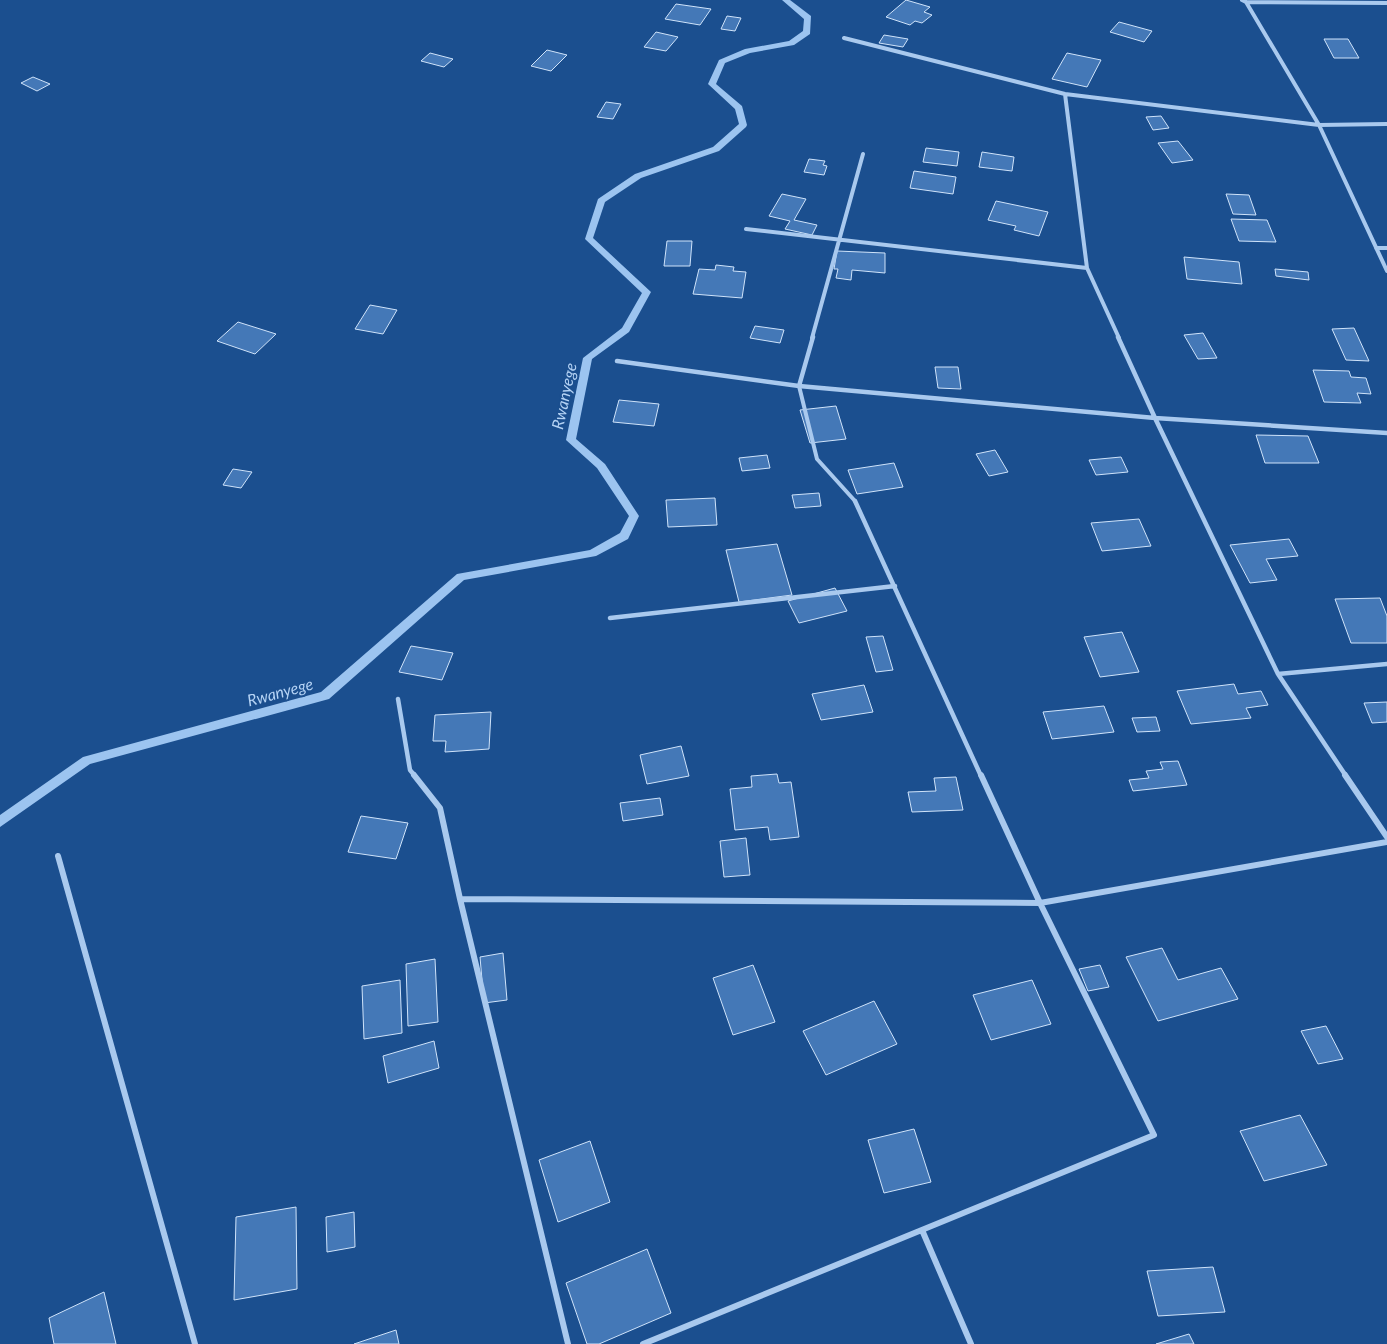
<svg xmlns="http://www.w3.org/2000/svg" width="1387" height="1344" font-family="Lato,sans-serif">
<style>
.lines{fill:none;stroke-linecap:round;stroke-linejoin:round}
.stream{fill:#9cc4f0;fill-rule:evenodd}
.building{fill:#4478b7;stroke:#cfe3fa}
.service{stroke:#a9c9ee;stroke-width:4}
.minor-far2{stroke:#a9c9ee;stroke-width:4}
.minor-far1{stroke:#a9c9ee;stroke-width:4.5}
.minor{stroke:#a9c9ee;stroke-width:6}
.labels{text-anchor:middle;stroke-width:4;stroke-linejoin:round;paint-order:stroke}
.water-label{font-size:16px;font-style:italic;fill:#b5d3f5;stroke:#1b4f8f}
</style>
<rect width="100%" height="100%" fill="#1b4f8f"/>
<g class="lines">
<path class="stream" d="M782 0H790L811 16 810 34 794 45 750 53 725 63 716 84 742 106 747 125 746 127 719 151 641 178 605 202 593 238 651 292 629 332 592 359 576 439 605 464 639 516 628 539 596 556 464 580 329 699 90 764 0 827V815L83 757 321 692 457 574 590 550 620 533 629 516 597 468 566 440 583 358 622 328 642 293 585 239 598 199 635 174 713 147 739 124 735 109 708 84 719 60 745 49 789 41 803 31 804 19Z"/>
</g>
<path class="building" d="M906 0 930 7 924 12 932 15 922 23 915 21 910 25 886 17Z
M676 4 711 9 700 25 665 19Z
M727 16 741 18 735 31 721 29Z
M1119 22 1152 31 1144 42 1110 32Z
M656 32 678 37 666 51 644 47Z
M884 35 908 39 903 47 879 43Z
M1324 39H1348L1359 58H1334Z
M547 50 567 55 551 71 531 66Z
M430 53 453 59 444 67 421 61Z
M1067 53 1101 60 1087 87 1052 79Z
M33 77 50 84 37 91 21 83Z
M606 102 621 104 613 119 597 117Z
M1161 116 1169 128 1153 130 1146 117Z
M1178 141 1193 160 1172 163 1158 143Z
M926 148 959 152 957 166 923 162Z
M982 152 1014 157 1012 171 979 167Z
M809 159 825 161 823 165 827 166 824 175 804 172Z
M914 171 956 177 953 194 910 188Z
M782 194 806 199 794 220 817 225 812 235 785 229 790 221 769 216Z
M1226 194 1249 195 1256 215 1233 214Z
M996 201 1048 212 1039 236 1014 230 1016 226 988 220Z
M1231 219 1267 220 1276 242 1239 241Z
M667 241H692L690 266H664Z
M837 251 885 253V273L852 270 851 280 836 278 838 269H834Z
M1184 257 1239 262 1242 284 1187 279Z
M716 265 734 267 733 271 746 272 742 298 693 294 699 269 715 270Z
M1275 269 1308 272 1309 280 1276 276Z
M370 305 397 310 383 334 355 329Z
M238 322 276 334 255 354 217 341Z
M755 326 784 330 780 343 750 338Z
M1354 328 1369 361 1346 360 1332 329Z
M1203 333 1217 358 1198 359 1184 335Z
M935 367H958L961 389 938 388Z
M1313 370 1349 371 1351 377 1366 378 1371 394 1357 393 1361 403 1324 402Z
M619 400 659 404 654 426 613 422Z
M836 406 846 439 810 443 800 410Z
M1256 435 1308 436 1319 463H1265Z
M995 450 1008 472 989 476 976 454Z
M767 455 770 468 742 471 739 458Z
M1121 457 1128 472 1096 475 1089 460Z
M894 463 903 487 857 494 848 470Z
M233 469 252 472 241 488 223 485Z
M819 493 821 506 795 508 792 495Z
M715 498 717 525 668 527 666 500Z
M1139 519 1151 546 1102 551 1091 523Z
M1289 539 1298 556 1266 559 1277 580 1250 583 1230 545Z
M777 544 792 595 739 602 726 550Z
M835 588 847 611 799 623 788 601Z
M1380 598 1387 616V643H1351L1335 599Z
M1122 632 1139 672 1100 677 1084 637Z
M883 636 893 670 876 672 866 637Z
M411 646 453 653 442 680 399 672Z
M1234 684 1238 694 1261 691 1268 705 1246 708 1251 718 1191 724 1177 691Z
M864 685 873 712 821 720 812 694Z
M1387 702V722L1372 723 1364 703Z
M1104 706 1114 732 1052 739 1043 712Z
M491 712 489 749 445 752 446 741H433L435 715Z
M1156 717 1160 731 1137 732 1132 718Z
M681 746 689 776 647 784 640 755Z
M1178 761 1187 785 1133 791 1129 780 1149 778 1146 771 1163 769 1160 762Z
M777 774 779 783 791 782 799 837 770 840 768 827 735 830 730 789 752 787 751 776Z
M956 777 963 810 912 812 908 792 936 791 934 778Z
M660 798 663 815 623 821 620 803Z
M361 816 408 823 396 859 348 852Z
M746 838 750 875 724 877 720 841Z
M1162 948 1178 980 1221 968 1238 999 1158 1021 1126 957Z
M503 953 507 1000 484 1003 480 957Z
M435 959 438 1022 408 1026 406 964Z
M753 965 775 1022 733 1035 713 978Z
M1100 965 1109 987 1088 991 1079 969Z
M400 980 402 1033 364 1039 362 986Z
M1032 980 1051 1024 991 1040 973 995Z
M874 1001 897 1044 826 1075 803 1031Z
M1326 1026 1343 1059 1318 1064 1301 1031Z
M434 1041 439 1068 388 1083 383 1056Z
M1300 1115 1327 1165 1264 1181 1240 1131Z
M914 1129 931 1182 884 1193 868 1140Z
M590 1141 610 1202 558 1222 539 1160Z
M296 1207 297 1289 234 1300 236 1217Z
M354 1212 355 1247 327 1252 326 1217Z
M647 1249 671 1313 599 1344H587L566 1283Z
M1213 1267 1225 1312 1158 1316 1147 1271Z
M104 1292 116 1344H54L49 1318Z
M396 1330 399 1344H354Z
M1189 1334 1194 1344H1156Z"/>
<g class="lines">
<path class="service" d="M799 386 817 459 855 501"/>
<path class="minor-far2" d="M1242 0 1246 2 1387 3
M1246 2 1319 125 1387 271
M844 38 1065 94 1319 125 1387 124
M1065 94 1087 268 1119 338
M746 229 1087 268
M1376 248H1387
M812 338 863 154"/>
<path class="minor-far1" d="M1118 337 1155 418 1278 674 1346 776
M617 361 799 386 1155 418 1387 433
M799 386 813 337
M855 501 981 776
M610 618 895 586
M1278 674 1387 664
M398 699 410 770 415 776"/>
<path class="minor" d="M414 775 440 808 460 899 568 1344
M1345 775 1387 837
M58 856 195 1344
M460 899 1040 903 1387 842
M922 1230 971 1344
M643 1344 1154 1135 1040 903 981 775"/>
</g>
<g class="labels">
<g class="water-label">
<text transform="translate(564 396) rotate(-78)" y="6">Rwanyege</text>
<text transform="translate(280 692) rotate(-15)" y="6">Rwanyege</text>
</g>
</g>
</svg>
